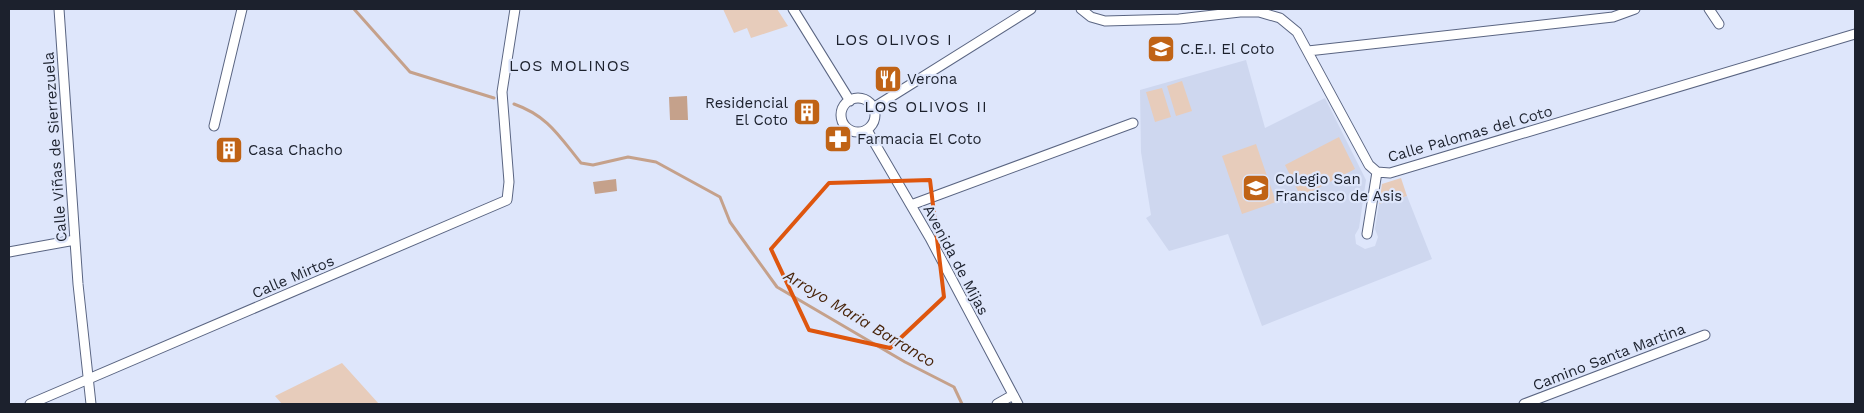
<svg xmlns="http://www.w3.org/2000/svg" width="1864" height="413" font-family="'Work Sans',sans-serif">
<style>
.built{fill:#ced7ef}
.green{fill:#e7ccbb}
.water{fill:#c5a18b}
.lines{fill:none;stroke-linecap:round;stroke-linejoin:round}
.stream{stroke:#c5a18b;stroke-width:3}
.street-casing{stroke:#5a6582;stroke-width:11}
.street{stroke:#fff;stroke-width:9}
.marked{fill:none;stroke:#de560e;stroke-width:4;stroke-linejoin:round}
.labels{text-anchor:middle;stroke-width:4.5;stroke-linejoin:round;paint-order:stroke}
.poi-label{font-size:15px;fill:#1c212d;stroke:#dee6fb;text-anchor:start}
.street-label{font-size:15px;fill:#1c212d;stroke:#dee6fb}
.neighbourhood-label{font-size:16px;letter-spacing:1px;fill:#1c212d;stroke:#dee6fb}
.water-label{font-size:16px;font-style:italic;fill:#49250b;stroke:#dee6fb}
</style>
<rect width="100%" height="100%" fill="#dee6fb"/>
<path class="built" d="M1246 60 1265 128 1325 98 1366 180 1359 228 1355 235 1356 244 1365 249 1375 246 1378 237 1375 229 1379 204 1407 196 1432 259 1262 326 1228 234 1169 251 1146 218 1151 215 1141 152 1140 90Z"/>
<path class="green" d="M723 9H777L788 26 751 38 747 28 734 33Z
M1182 81 1192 111 1176 116 1167 86Z
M1162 88 1171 117 1155 122 1146 92Z
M1339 137 1355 169 1301 197 1285 165Z
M1256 144 1276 202 1242 214 1222 156Z
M1401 178 1407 196 1379 204 1382 184Z
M342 363 379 404H282L275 396Z"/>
<path class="water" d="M687 96 688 120H670L669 97Z
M616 179 617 191 595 194 593 182Z"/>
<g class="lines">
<path class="stream" d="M354 9 410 72 494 98
M514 104C548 116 559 136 581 163L593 165 628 157 656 162 720 197 730 222 777 287 905 362 954 387 962 404"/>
<g class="street-casing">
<path id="street" d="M59 9 78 284 91 404
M793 9 850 101
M1081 9 1091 17 1105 21 1179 19 1240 12H1259L1280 18 1297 32 1369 165 1377 172 1390 173 1855 34
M1709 9 1719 24
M1308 51 1613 17 1635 9
M841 115a17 17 0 1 1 34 0a17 17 0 1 1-34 0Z
M873 108 1031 9
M214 126 242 9
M867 130 930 238 1018 404
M911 205 1133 123
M1367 234 1377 172
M9 252 75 240
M30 404 507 200 509 182 502 92 515 9
M997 404 1013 395
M1524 404 1705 335"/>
</g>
<use href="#street" class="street"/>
</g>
<path class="marked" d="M930 180 944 297 890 348 809 330 771 249 829 183Z"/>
<defs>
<g id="school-square" transform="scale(1.4375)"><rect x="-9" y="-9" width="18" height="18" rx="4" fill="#c06315" stroke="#dee6fb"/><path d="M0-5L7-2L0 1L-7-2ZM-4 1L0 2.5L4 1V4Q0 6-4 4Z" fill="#fff"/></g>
<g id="restaurant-square" transform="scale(1.4375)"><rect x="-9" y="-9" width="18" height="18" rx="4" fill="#c06315" stroke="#dee6fb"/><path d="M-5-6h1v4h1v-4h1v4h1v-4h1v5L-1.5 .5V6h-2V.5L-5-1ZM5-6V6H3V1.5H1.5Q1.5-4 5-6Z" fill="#fff"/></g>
<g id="building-square" transform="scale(1.4375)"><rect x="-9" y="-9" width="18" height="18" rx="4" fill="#c06315" stroke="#dee6fb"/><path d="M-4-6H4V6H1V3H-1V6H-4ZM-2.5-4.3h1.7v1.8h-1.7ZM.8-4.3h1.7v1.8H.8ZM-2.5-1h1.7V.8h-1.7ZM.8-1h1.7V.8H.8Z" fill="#fff"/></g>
<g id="pharmacy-square" transform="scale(1.4375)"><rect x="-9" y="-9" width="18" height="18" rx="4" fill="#c06315" stroke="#dee6fb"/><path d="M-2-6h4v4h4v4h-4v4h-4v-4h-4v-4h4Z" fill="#fff"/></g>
</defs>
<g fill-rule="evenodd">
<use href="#school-square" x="1161" y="49"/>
<use href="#restaurant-square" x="888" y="79"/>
<use href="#building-square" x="807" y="112"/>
<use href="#pharmacy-square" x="838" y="139"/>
<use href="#building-square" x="229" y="150"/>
<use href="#school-square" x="1256" y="188"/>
</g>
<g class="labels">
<g class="poi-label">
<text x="1180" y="54">C.E.I. El Coto</text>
<text x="907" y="84">Verona</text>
<text x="788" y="108" text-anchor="end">Residencial<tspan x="788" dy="17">El Coto</tspan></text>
<text x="857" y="144">Farmacia El Coto</text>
<text x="248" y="155">Casa Chacho</text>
<text x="1275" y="184">Colegio San<tspan x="1275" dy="17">Francisco de Asis</tspan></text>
</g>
<g class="street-label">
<text transform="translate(1470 134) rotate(-16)" y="5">Calle Palomas del Coto</text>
<text transform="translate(55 147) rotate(-94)" y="5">Calle Viñas de Sierrezuela</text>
<text transform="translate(956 260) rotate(62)" y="5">Avenida de Mijas</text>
<text transform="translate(293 277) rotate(-23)" y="5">Calle Mirtos</text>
<text transform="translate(1609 357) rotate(-21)" y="5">Camino Santa Martina</text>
</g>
<g class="neighbourhood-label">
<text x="894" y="45">LOS OLIVOS I</text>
<text x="570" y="71">LOS MOLINOS</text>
<text x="926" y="112">LOS OLIVOS II</text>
</g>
<g class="water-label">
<text transform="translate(860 318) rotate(31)" y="6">Arroyo Maria Barranco</text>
</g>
</g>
<rect width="1864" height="413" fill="none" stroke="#1c212d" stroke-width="20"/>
</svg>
